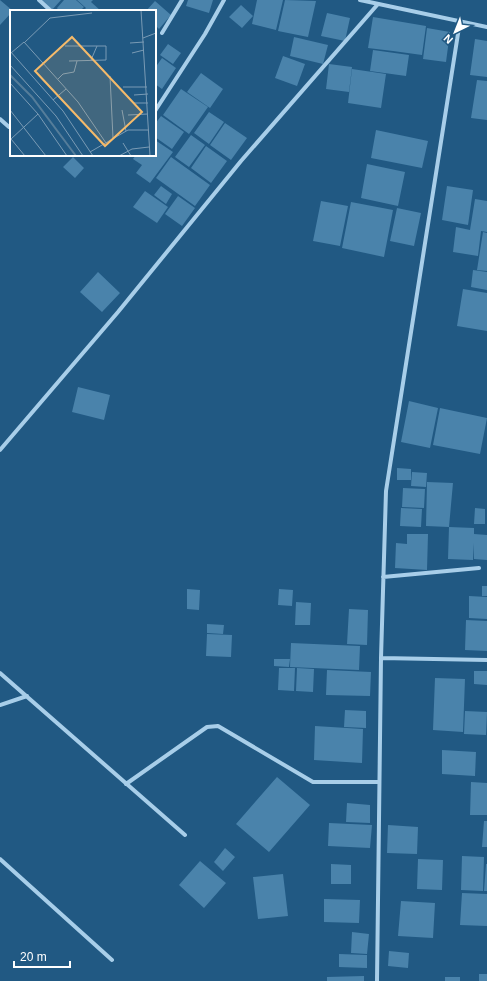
<svg xmlns="http://www.w3.org/2000/svg" width="487" height="981" font-family="Helvetica,sans-serif">
<style>
.building{fill:#4a83ab}
.lines{fill:none;stroke-linecap:round;stroke-linejoin:round}
.minor{stroke:#a8cee9;stroke-width:4}
.inset-river{fill:none;stroke:#557d9a;stroke-width:2}
.inset-road{fill:none;stroke:#7a9bb5;stroke-width:1}
.view{fill:#f5ba6a;fill-opacity:0.15;stroke:#f5ba6a;stroke-width:2}
.inset-edge{fill:none;stroke:#fff;stroke-width:2}
</style>
<rect width="100%" height="100%" fill="#215983"/>
<path class="building" d="M0 0 13 11H11V13L0 25Z
M41 0H61L52 10Z
M64 0H76L84 7 80 11H59L57 8Z
M77 0H93L91 2 101 11H83L86 8Z
M188 0H213L209 13 186 6Z
M257 0H283L276 30 252 24Z
M285 0 316 1 308 37 278 31Z
M155 1 171 15 159 29 155 25V11H146Z
M241 5 253 16 242 28 229 17Z
M327 13 350 18 345 41 321 36Z
M373 17 426 26 422 55 393 51 396 30 393 51 368 48Z
M427 28 450 32 446 62 423 59Z
M294 37 328 45 323 64 290 56Z
M475 39 487 41V77L470 75Z
M168 44 181 53 173 64 160 55Z
M373 50 409 55 406 76 370 71Z
M283 56 305 64 297 86 275 78Z
M162 58 176 68 162 89 155 84V68Z
M329 64 352 67 349 92 326 89Z
M352 69 386 74 381 108 348 103Z
M201 73 223 89 210 108 187 92Z
M477 80 487 81V120L471 118Z
M181 89 208 107 189 134 163 115Z
M209 112 224 122 209 144 194 133Z
M161 116 184 132 172 149 155 137V124Z
M225 123 247 138 231 160 210 145Z
M376 130 428 141 422 168 371 158Z
M191 135 205 145 189 167 175 157Z
M155 140 173 152 150 183 136 173 142 165 133 159 136 155H155Z
M206 146 227 161 211 183 191 168Z
M73 157 84 168 75 178 63 167Z
M171 157 210 185 195 206 156 178Z
M367 164 405 172 398 206 361 198Z
M161 186 172 194 166 204 154 195Z
M447 186 473 190 468 225 442 220Z
M145 191 168 207 157 223 133 207Z
M178 196 195 208 182 226 165 214Z
M475 199 487 201V232L481 231 478 256 453 252 456 227 470 230Z
M321 201 348 206 340 246 313 241Z
M351 202 393 210 384 257 342 248Z
M397 208 421 213 414 246 390 241Z
M483 232 487 233V271L477 270Z
M473 270 487 272V290L471 287Z
M98 272 120 293 102 312 80 292Z
M463 289 487 293V331L457 326Z
M78 387 110 395 104 420 72 412Z
M409 401 438 408 430 448 401 442Z
M440 408 487 418 480 454 433 445Z
M397 468 411 469V480H397Z
M412 472 427 473 426 487 411 486Z
M427 482 453 483 449 527 426 526Z
M403 488 425 489 424 508 402 507Z
M401 508 422 509 421 527 400 526Z
M475 508 485 509V524H474Z
M449 527 474 528V534L487 535V560L474 559V543L473 560 448 559Z
M407 534H428L427 570 395 568 396 543 407 544Z
M482 586H487V596H482Z
M187 589 200 590 199 610 187 609Z
M279 589 293 590 292 606 278 605Z
M469 596 487 597V619L469 618Z
M296 602 311 603 310 625H295Z
M349 609 368 610 367 645 347 644Z
M466 620 487 621V651L465 650Z
M207 624 224 625 223 634 207 633Z
M207 634 232 635 231 657 206 656Z
M291 643 360 646 359 670 290 667Z
M274 659H290L289 667 274 666Z
M279 668H295L294 691 278 690Z
M297 668 314 669 313 692 296 691Z
M327 670 371 672 370 696 326 695Z
M474 671H487V685L474 684Z
M435 678 465 679 463 732 433 730Z
M345 710 366 711V728L344 727Z
M465 711 487 712 486 735 464 734Z
M315 726 363 729 362 763 314 760Z
M442 750 476 752 475 776 442 774Z
M277 777 310 805 269 852 236 824Z
M471 782 487 783V815H470Z
M347 803 370 805V823L346 822Z
M484 821H487V847H482Z
M329 823 372 825 370 848 328 846Z
M388 825 418 827 417 854 387 853Z
M225 848 235 857 223 871 214 862Z
M462 856 484 857 483 891 461 890Z
M418 859 443 860 442 890 417 889Z
M200 861 226 883 204 908 179 885Z
M331 864 351 865V884H331Z
M486 864H487V891H484Z
M283 874 288 916 258 919 253 877Z
M462 893 487 894V926L460 925Z
M324 899 360 900 359 923 324 922Z
M401 901 435 903 433 938 398 936Z
M352 932 369 934 367 954 351 953Z
M389 951 409 953 408 968 388 966Z
M339 954 367 955V968L339 967Z
M479 974H487V981H479Z
M364 976V981H327V977Z
M445 977H460V981H445Z"/>
<g class="lines">
<path class="minor" d="M39 0 51 11
M360 0 487 27
M162 33 182 0
M155 111 205 34 224 0
M0 119 9 127
M0 450 118 312 241 161 378 4
M383 577 479 568
M381 658 487 660
M0 673 185 835
M0 705 27 696
M126 784 207 727 218 726 313 782H379
M0 859 112 960
M377 981 381 658 386 491 460 21"/>
</g>
<g transform="translate(10 10)">
<rect width="146" height="146" fill="#215983"/>
<path class="inset-river" d="M0 65 22 87 66 146"/>
<path class="inset-road" d="M131 0 140 146M133 28 146 23M14 33 40 8 82 3M120 33 134 32M55 36H96V50L59 51M0 41 53 101 83 146M1 43 14 32 68 92 96 133M122 43 134 40M81 50 87 36M0 55 46 106 73 146M100 66 103 128M48 69 53 64 64 62 67 51M0 73 28 104 57 146M113 77H137M124 85 138 84M43 90 56 79M123 93H138M0 100 36 146M112 100 116 121M118 105 138 104M1 129 28 104M1 129 15 146M113 133 121 146M80 142 118 120H139M109 146 122 139 139 137"/>
<path class="view" d="M62 27 132 102 95 136 25 61Z"/>
<rect width="146" height="146" class="inset-edge"/>
</g>
<g transform="translate(455 32) rotate(223)" stroke="#215983" stroke-width="3" paint-order="stroke">
<path d="M0-3L7 15L0 10L-7 15Z" fill="#ffffff"/>
<text y="-6" font-size="11" font-weight="bold" text-anchor="middle" fill="#ffffff">N</text>
</g>
<path d="M14 961v6h56v-6" fill="none" stroke="#ffffff" stroke-width="2"/>
<text x="20" y="961" font-size="12" fill="#ffffff" stroke="#215983" stroke-width="3" paint-order="stroke">20 m</text>
</svg>
